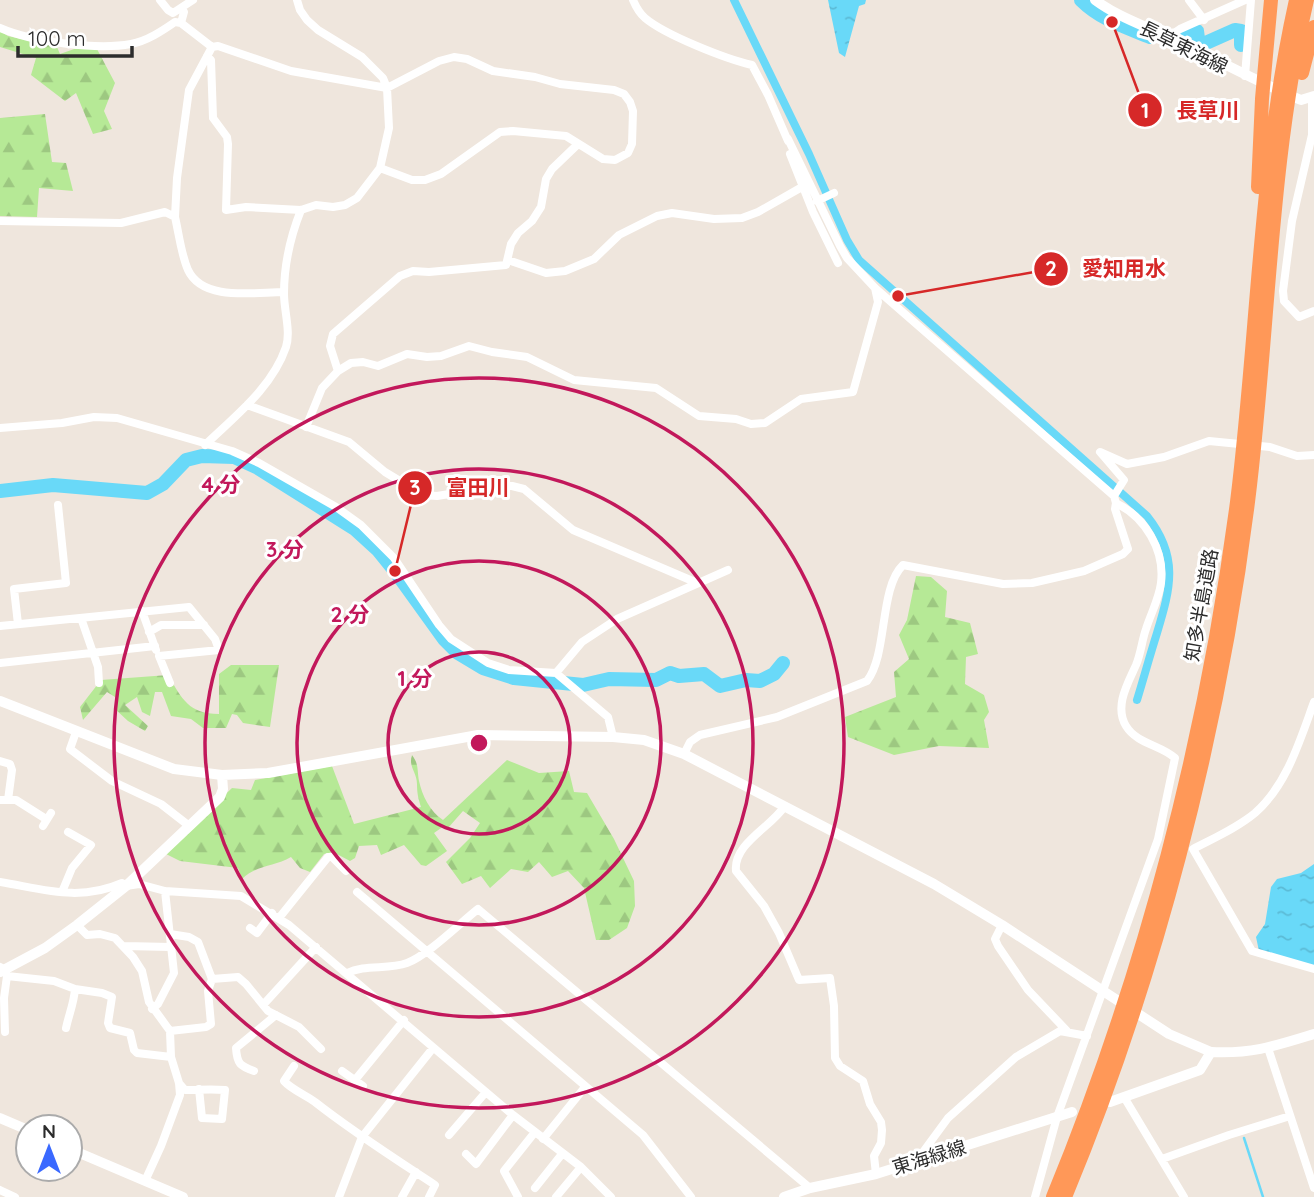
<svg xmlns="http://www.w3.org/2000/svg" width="1314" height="1197" font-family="Quicksand,'Noto Sans JP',sans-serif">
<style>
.forest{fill:url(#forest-firs)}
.water{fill:url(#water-ripples)}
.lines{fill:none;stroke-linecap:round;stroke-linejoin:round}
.stream{stroke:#69d9f8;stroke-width:2.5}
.canal{stroke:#69d9f8;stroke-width:8}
.river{stroke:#69d9f8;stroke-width:14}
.minor{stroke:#fff;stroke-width:8}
.tertiary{stroke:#fff;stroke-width:10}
.secondary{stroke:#fff;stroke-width:10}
.motorway{stroke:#ff9858;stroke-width:14}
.ring{fill:none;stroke:#c2185b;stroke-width:3.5}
.labels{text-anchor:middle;stroke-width:6;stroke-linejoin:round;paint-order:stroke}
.street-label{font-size:19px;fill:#2c2c2c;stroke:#fff}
.centre{fill:#c2185b;stroke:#fff;stroke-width:3.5}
.ring-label{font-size:21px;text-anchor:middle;font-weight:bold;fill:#c2185b;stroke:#fff;stroke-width:6;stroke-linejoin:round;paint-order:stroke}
.leader{fill:none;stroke:#d62828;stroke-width:2.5}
.callout-dot{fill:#d62828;stroke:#fff;stroke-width:2.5}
.mark-label{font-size:21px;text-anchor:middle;font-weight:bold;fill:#fff}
.callout-label{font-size:21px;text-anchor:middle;font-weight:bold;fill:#d62828;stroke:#fff;stroke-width:6;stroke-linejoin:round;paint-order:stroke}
</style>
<defs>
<pattern id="forest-firs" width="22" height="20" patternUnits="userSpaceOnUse" patternTransform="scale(1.75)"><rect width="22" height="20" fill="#b6e996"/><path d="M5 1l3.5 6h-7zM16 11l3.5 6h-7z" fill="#9dc881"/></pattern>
<pattern id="water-ripples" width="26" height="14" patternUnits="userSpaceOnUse" patternTransform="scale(1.75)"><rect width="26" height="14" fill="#69d9f8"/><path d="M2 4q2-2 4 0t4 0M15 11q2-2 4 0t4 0" fill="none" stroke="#5bbad5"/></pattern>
</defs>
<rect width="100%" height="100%" fill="#efe6dd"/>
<path class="forest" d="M0 31 8 36 57 47 60 54 77 48 97 49 115 83 104 111 112 129 93 134 76 93 65 101 31 75 36 58 0 47Z
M45 114 52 162 66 163 73 191 39 188 37 217 0 216V118Z
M916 576 931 577 947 591 945 617 970 623 978 654 966 657 965 684 984 695 989 712 984 720 989 748 939 746 894 755 848 737 845 717 896 697 894 672 909 659 899 635 907 620Z
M231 665H279L270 727 243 723 237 715 232 714 226 728H203L191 719 171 716 162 692H155L150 716 142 712 137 697 125 705 148 726 145 731 128 721 115 709V697L107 692 83 720 80 707 101 680 168 675C182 699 189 714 219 714V674Z
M412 755C419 764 417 770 419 781 422 795 430 812 443 820L507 760 539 773 569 771 574 792 587 793 614 839 634 881 635 906 627 928 609 940H596L584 888 568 871 552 877 539 862 528 872 511 869 490 888 481 876 462 884 446 862 470 838 480 823 463 811 448 828 444 826 434 833 447 851 426 866 421 865 404 845 381 855 377 845 359 846 355 858 350 861 333 852 324 854 310 872 300 868 291 857C274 867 256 865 242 879L238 868 180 861 164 853 232 788 251 790 255 780 332 766 354 824 421 807C418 798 417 792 417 784 417 772 408 767 412 755Z"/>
<path class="water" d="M828 0H866L865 4 859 6 845 57 839 53Z
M1314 864V968L1259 951 1256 937 1265 924 1271 887 1277 879 1301 873Z"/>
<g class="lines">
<path class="stream" d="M1244 1138 1263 1197"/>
<path class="canal" d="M734 0 809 154 847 240 859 260 1147 516C1179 556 1171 587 1157 633 1150 655 1144 677 1137 700"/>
<path class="river" d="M1081 0C1100 19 1125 27 1150 37L1155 36
M1184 32 1197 31 1199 46 1235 30 1241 31V45
M0 491 53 485 147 493 163 484 186 460 202 456 234 457 258 468 355 529 378 550 395 571 444 639 458 653 483 668 514 678 583 685 609 679 656 680 670 673 679 676 704 674 720 686 746 680 760 681 774 674 783 663"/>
<path class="minor" d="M160 0 168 10 173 13 193 0
M633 0C636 7 639 13 645 18 665 35 726 59 752 65L768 95 788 141
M1189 0 1204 20
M182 8 184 12 181 23 212 47
M0 28C32 42 97 50 131 44 147 41 162 31 175 22L181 23
M1168 37 1180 29 1245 0
M207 56 211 60 213 118 227 137 228 144 226 210 246 207 301 210 316 205 333 207 345 205 357 198 380 168 389 128 387 88 383 78 362 57 318 30 307 20 300 10 297 0
M1245 76 1251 0
M1312 98V135L1292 221 1283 291 1284 301 1299 317 1314 311
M790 154 813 212 838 263
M817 201 834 193
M175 217 177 178 189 90 212 47 218 46 291 71 387 88 439 61 454 57 467 59 493 71 535 77 560 84 614 90 624 94 630 102 633 111 632 144 628 153 615 160 603 159 566 136 513 131 500 132 441 174 425 180H412L380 168
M0 221 121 223 165 212 175 217C179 234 181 254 188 270 203 302 255 292 284 292
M508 260 546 273 565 271 594 259 619 235 657 216 672 213 714 219 742 218 758 212 802 187
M338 371 330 346 333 334 400 276 413 271 429 272 506 265 511 244 518 233 532 221 541 207 546 179 552 169 578 144
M247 405 349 442 385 472 423 495 437 496 498 486H512L524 489 573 530 695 582
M306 427 322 388 338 371 351 363 363 362 378 366 407 354 427 357 441 356 469 346 492 352 527 357 574 380 656 388 699 416 736 419 751 424 765 423 801 399 853 392 878 302 875 288
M0 428 62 423 94 417 117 418 232 451 259 463 336 507 361 525 394 558 439 625 451 639 488 663 509 670 556 673 608 717 613 737
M205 445C235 416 272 388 286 347 291 332 284 310 284 294 284 266 291 235 301 210
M1114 496 1124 480 1100 452 1127 464 1164 457 1209 441 1270 447 1297 456 1314 455
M142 611 156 650
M81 618 98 667 99 683
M18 624 14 589 66 583 58 505
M0 626 189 607 215 639 219 650 159 656 170 683
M149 632 161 625H204
M0 663 155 646
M556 673 582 642 617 619 728 570
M1314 702C1300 740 1287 785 1255 813 1237 828 1214 838 1193 849L1252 951 1314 969
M76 732 70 749 112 781 161 804 188 825
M684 754 690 742 700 735 777 717 867 681C888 654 879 588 903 565L1003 584 1032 583 1084 571 1123 554 1128 549 1115 509 1116 503 1114 496 875 288 847 258 840 246 788 139
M0 761 10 764 12 770 8 800
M0 800H16L46 819
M784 807C771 827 733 844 736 871L764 906 779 933 799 980 830 978 834 1006 835 1058 840 1066 863 1081 870 1104 881 1122 882 1130 881 1143 874 1156 876 1174
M43 826 51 813
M0 882C43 889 79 902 122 883L126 886 139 884 165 891 241 896 289 925 513 1115 581 1167 611 1197
M62 892 72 868 91 845 68 832
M357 892 643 1135 691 1197
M279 918 328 857H332L346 871
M77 925 87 935 100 934 115 938 133 957 142 971 149 1002 170 1031 171 1057 179 1083 180 1095 161 1146 145 1181
M1002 925 995 939 998 946 1028 990 1067 1031
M250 928 257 933 272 913
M124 946 171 947
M0 967 5 970 7 976 54 981 75 989 102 993 112 997 108 1023 110 1028 130 1033 134 1050 137 1053 171 1057
M347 973C365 964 388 970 407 963 428 955 459 924 478 909L810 1188
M212 979 238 977 246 984 268 1011 299 1027 321 1049
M263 1005 316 947
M152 1009 158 1004 174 973 165 891
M66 1028C69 1014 74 1003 75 989
M170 1031 206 1027 211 1024 208 991 212 979 198 942 189 937 170 934
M5 1032 4 998 7 976
M1268 1048 1314 1188
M294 1066 284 1081C291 1089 305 1095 315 1102 353 1132 394 1158 435 1185L429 1197
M254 1071C240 1066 237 1064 236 1048L276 1015
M342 1071 363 1086
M355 1080 404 1020
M179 1083 185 1090C198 1090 211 1089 225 1090L222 1119 202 1118 199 1089
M1124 1097 1184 1197
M449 1135 486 1092
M543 1139 585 1087
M466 1154 476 1164 513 1115
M1162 1159 1229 1135 1290 1116
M920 1160 923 1152 948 1118 1016 1057 1060 1031 1087 1036
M535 1188 562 1154
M0 1190 15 1197
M339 1197 362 1137 433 1048
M402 1197 416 1172
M518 1197 504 1171 535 1132
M556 1197 581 1167
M1035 1197 1057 1117 1158 839 1175 758C1161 745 1137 744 1126 726 1114 706 1128 683 1136 665 1141 653 1142 640 1146 629 1151 613 1159 599 1161 583 1165 550 1145 517 1116 503"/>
<path class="tertiary" d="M0 701 174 769 222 775 268 773 478 735 613 737 644 740 684 754 934 884 1002 925 1169 1034 1211 1052
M0 972 45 948 77 925 126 886 220 797 223 789 222 775"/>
<path class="secondary" d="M1095 0C1118 17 1143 25 1168 37 1213 57 1255 81 1301 100L1314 96
M1110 1102 1200 1070 1211 1052C1252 1054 1275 1046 1314 1034
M0 1118 28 1130
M70 1149 183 1197
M784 1197 810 1188 876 1174 1072 1112"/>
<path class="motorway" d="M1302 73 1314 27
M1258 187 1262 99 1271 0
M1053 1197C1144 976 1206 739 1237 502 1258 335 1259 165 1296 0
M1065 1197C1155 981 1219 734 1248 502 1269 335 1269 164 1307 0"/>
</g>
<g class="ring">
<circle cx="479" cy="743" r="91"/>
<circle cx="479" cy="743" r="182"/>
<circle cx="479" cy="743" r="274"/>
<circle cx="479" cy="743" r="365"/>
</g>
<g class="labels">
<g class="street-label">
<text transform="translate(1184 47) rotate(26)" y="7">長草東海線</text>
<text transform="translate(1201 605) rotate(-80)" y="7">知多半島道路</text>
<text transform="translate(929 1157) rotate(-17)" y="7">東海緑線</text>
</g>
</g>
<circle cx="479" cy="743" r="10" class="centre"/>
<g class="ring-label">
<text x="221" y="492">4 分</text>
<text x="285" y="557">3 分</text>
<text x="350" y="622">2 分</text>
<text x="415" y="686">1 分</text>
</g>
<path class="leader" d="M1112 22L1145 110M898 296L1051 269M395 571L415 488"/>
<g class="callout-dot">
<circle cx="1112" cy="22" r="7"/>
<circle cx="898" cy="296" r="7"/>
<circle cx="395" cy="571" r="7"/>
<circle cx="1145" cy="110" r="18"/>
<circle cx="1051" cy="269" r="18"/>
<circle cx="415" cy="488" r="18"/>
</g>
<g class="mark-label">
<text x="1145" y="118">1</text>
<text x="1051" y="276">2</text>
<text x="415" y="495">3</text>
</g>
<g class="callout-label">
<text x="1208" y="118">長草川</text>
<text x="1124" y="276">愛知用水</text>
<text x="478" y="495">富田川</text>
</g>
<g transform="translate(49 1148)"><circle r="33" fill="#ffffff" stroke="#ababab" stroke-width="2"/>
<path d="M0-5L12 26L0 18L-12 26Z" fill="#3a69ff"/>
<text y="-10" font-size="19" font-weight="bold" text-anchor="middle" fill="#2c2c2c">N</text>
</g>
<path d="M18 46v10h114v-10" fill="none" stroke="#2c2c2c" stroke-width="3.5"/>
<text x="28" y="46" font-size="21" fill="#2c2c2c" stroke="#ffffff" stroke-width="5" paint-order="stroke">100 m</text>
</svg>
